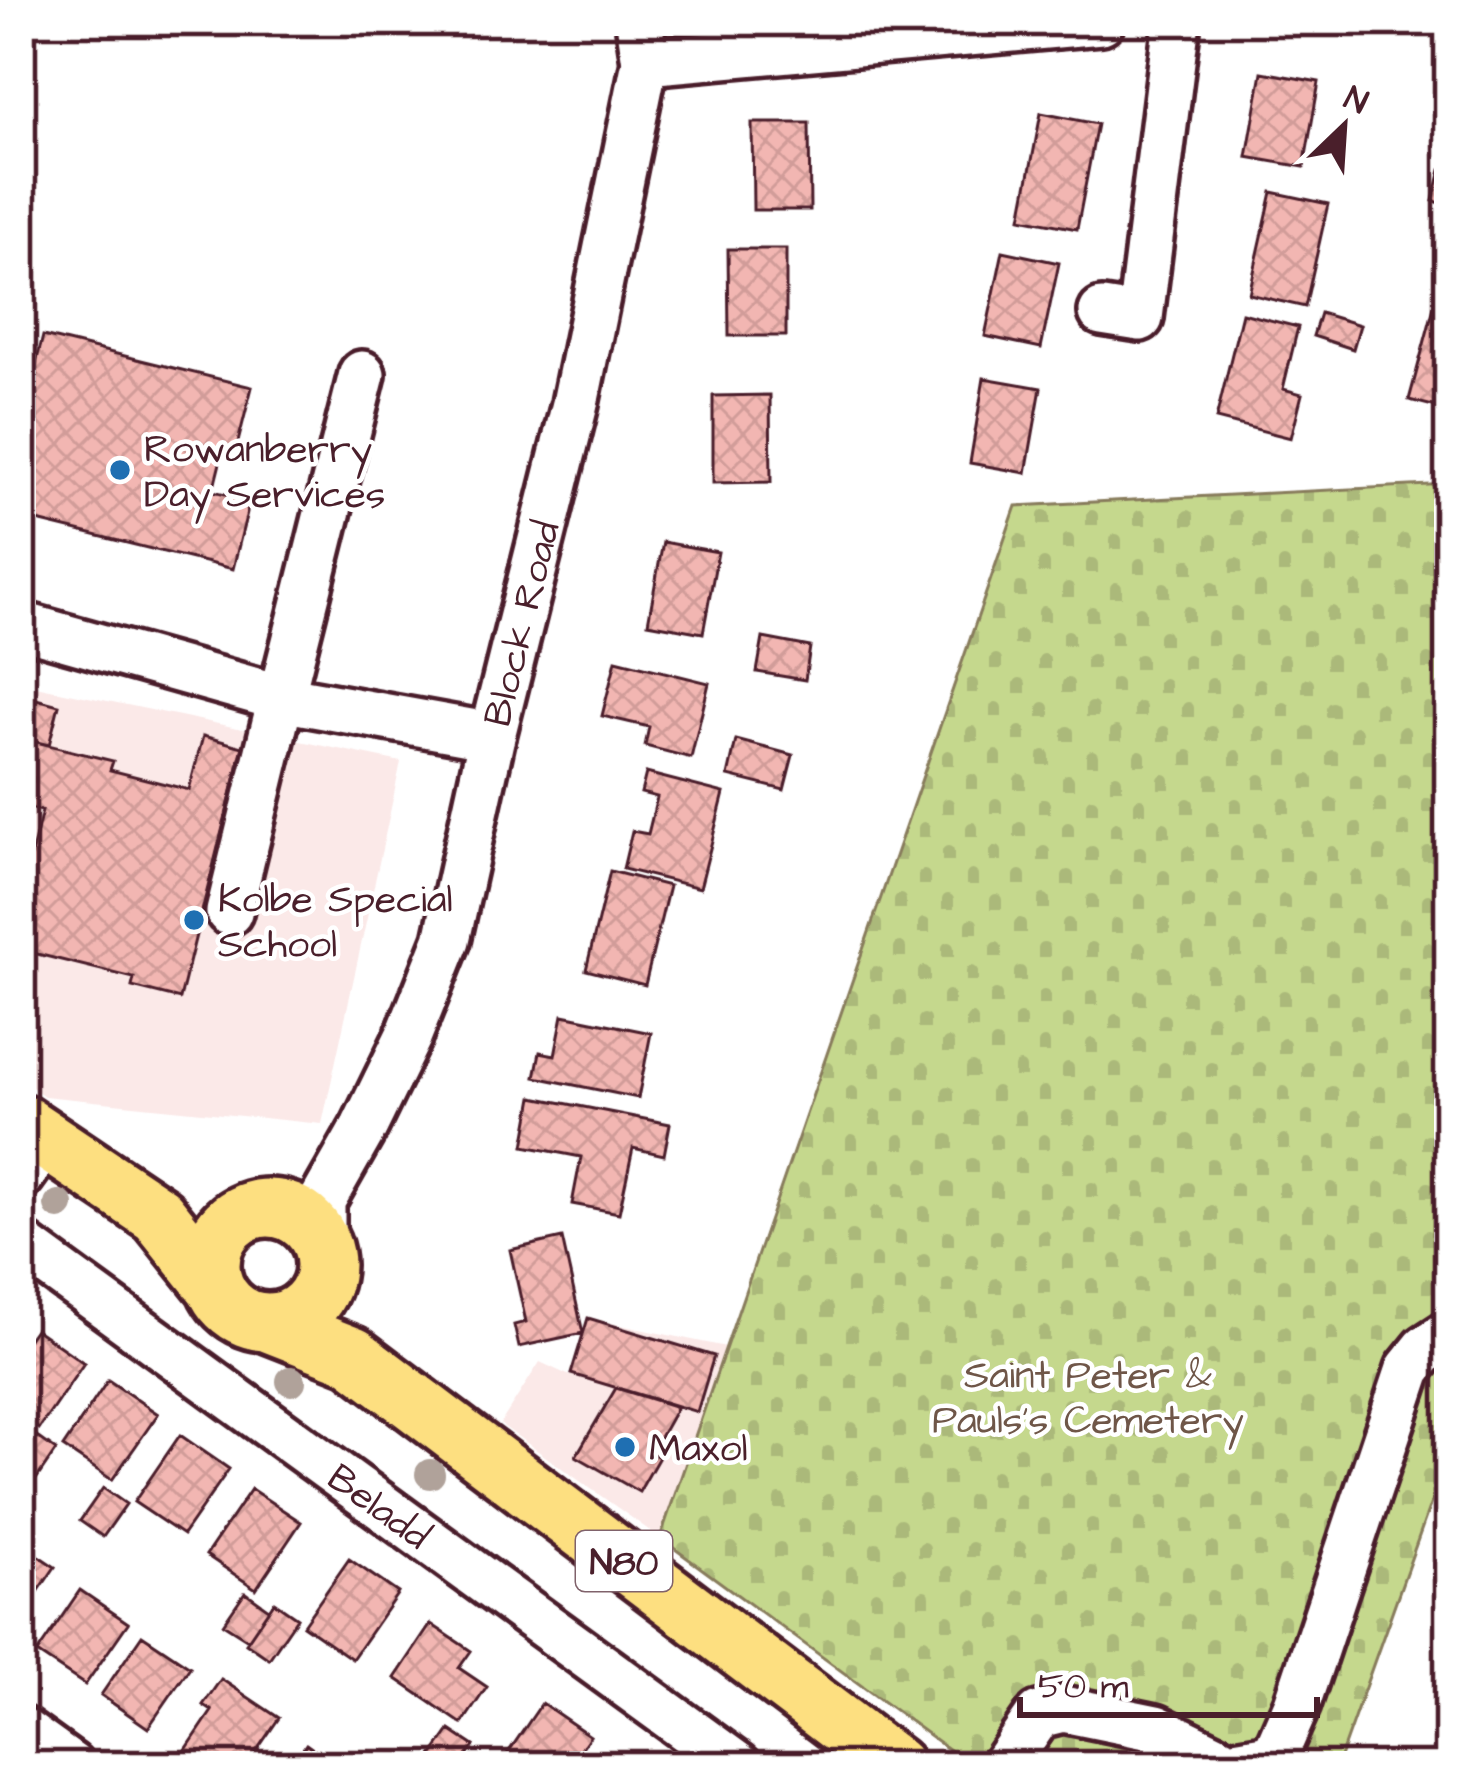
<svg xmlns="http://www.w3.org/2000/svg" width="1470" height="1787" font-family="'Architects Daughter',sans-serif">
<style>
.built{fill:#fbe9e8}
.cemetery{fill:url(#cemetery-stones);stroke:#887c5c;stroke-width:3}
.building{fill:url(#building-cross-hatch);stroke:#4a1f2b;stroke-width:3}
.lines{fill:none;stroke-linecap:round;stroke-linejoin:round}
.minor-casing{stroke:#4a1f2b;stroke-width:54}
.major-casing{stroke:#4a1f2b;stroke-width:66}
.minor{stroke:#fff;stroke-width:45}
.major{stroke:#fddf80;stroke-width:57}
.tree{fill:#b0a29a}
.poi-dot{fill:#1f6fb2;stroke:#fff;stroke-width:4.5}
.labels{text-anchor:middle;stroke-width:9;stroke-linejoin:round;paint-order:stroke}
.shield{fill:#fff;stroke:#80626b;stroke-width:3}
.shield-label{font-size:36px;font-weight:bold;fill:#4a1f2b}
.poi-label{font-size:39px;fill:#4a1f2b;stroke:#fff;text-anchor:start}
.street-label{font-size:39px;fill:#4a1f2b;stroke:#fff}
.park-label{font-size:39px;fill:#6f5648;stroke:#fff}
</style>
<defs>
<pattern id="cemetery-stones" width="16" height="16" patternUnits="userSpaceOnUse" patternTransform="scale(3)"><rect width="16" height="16" fill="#c5d88d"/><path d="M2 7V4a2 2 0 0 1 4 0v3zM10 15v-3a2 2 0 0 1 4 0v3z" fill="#abb97a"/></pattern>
<pattern id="building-cross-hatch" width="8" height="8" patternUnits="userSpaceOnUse" patternTransform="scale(3)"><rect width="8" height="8" fill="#f2b6b2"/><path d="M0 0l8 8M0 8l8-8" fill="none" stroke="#d19c99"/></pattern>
</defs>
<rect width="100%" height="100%" fill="#fff"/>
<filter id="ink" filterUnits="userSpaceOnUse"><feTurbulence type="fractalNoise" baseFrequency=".00833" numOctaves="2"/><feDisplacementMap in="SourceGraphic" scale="24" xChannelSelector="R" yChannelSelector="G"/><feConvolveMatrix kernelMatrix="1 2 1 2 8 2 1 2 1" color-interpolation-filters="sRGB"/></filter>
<g filter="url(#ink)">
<path class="built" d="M21 683 401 762 322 1124 44 1096 21 1079Z
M587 1318 726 1347 660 1538 500 1424 540 1362 570 1376Z"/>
<path class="cemetery" d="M1449 484V1452L1337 1766H971L660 1538 1016 506Z"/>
<path class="building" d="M1262 72 1319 82 1304 167 1247 157Z
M1041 113 1097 124 1077 229 1021 218Z
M752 123H809L810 210H753Z
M1441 170 1449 172V205L1433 201Z
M1272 192 1328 204 1305 307 1249 294Z
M1449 231V274L1438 270Z
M728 249H786V336H729Z
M1003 251 1059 263 1041 348 985 336Z
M1435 303 1449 307V410L1409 400Z
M1242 313 1298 327 1283 389 1302 394 1291 438 1216 419Z
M1320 313 1360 325 1353 349 1313 336Z
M43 336 252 387 236 450 224 447 213 491 250 500 233 569 21 517V423Z
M984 378 1041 388 1026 473 970 463Z
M770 395 771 482 713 483V396Z
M663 542 718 552 703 633 648 623Z
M763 638 810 647 805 680 757 672Z
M616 660 709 683 691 758 645 746 649 727 602 716Z
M21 695 59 705 49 745 21 738Z
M203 736 243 747 180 999 132 987 134 978 21 950V879L25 880 42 811 21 806V767L28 740 113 761 110 770 189 790Z
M736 740 793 755 784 790 728 776Z
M646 773 724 793 700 888 623 869 632 831 648 834 657 797 641 793Z
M610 871 669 886 645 985 586 970Z
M563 1015 651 1033 638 1098 535 1077 540 1052 555 1055Z
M533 1097 670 1124 664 1155 633 1148 619 1213 572 1204 581 1157 524 1146Z
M562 1238 583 1333 519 1347 514 1325 526 1322 510 1250Z
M588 1318 714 1356 697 1412 571 1374Z
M35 1329 84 1363 39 1429 21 1417V1349Z
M108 1380 158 1414 112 1480 63 1447Z
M616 1388 677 1407 651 1453 659 1457 639 1492 576 1456Z
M31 1432 56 1450 33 1484 21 1476V1447Z
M180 1435 229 1469 183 1535 134 1502Z
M103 1488 126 1504 103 1537 80 1521Z
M251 1489 301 1522 256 1589 206 1555Z
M21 1544 55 1567 21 1617Z
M349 1559 398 1593 352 1659 303 1625Z
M80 1590 128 1623 85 1685 37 1653Z
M245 1592 269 1609 248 1640 223 1624Z
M274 1602 297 1618 269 1659 246 1643Z
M431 1624 471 1651 459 1668 487 1687 462 1724 395 1678Z
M142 1635 190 1667 148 1728 101 1695Z
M221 1679 279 1718 246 1766H194L181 1757 212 1711 203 1705Z
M542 1703 590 1736 569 1766H499Z
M450 1730 474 1746 460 1766H425Z
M306 1744 337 1766H291Z
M600 1753 617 1766H590Z"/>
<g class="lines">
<g class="minor-casing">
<g id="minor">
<path d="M645 62 1101 21"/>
<path d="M1102 312 1140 318 1177 21"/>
<path d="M21 625 281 698 362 374"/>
<path d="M229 912 281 698 492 736"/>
<path d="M21 1176 46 1141"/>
<path id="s1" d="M21 1244 738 1766"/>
<path id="s2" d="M322 1246V1201L364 1127 409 1035 447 940 492 736 575 404 645 62 639 21"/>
<path d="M21 1730 71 1766"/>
<path d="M1004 1766 1039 1715 1063 1709 1156 1728 1229 1764 1264 1758 1276 1752 1297 1704 1409 1369 1426 1348 1449 1333"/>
</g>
</g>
<g class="major-casing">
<path id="major" d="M21 1123 158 1215 214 1285
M211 1265a57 57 0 1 1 114 0a57 57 0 1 1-114 0Z
M266 1322 353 1356 895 1766"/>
</g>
<use href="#minor" class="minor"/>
<use href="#major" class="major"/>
</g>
<g class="tree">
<circle cx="59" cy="1205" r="15"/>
<circle cx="291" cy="1381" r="15"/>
<circle cx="430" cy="1474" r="15"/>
</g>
</g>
<g class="poi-dot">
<circle cx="120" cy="470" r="12"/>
<circle cx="194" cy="920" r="12"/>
<circle cx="625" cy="1447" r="12"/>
</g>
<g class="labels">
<rect class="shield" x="576" y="1531" width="96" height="60" rx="9"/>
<g class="shield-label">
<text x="624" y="1574">N80</text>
</g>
<g class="poi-label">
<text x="144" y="462">Rowanberry<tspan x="144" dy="45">Day Services</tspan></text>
<text x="218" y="912">Kolbe Special<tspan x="218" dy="45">School</tspan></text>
<text x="649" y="1461">Maxol</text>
</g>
<g class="street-label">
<text dy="14" stroke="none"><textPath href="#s2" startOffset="660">Block Road</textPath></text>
<text dy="14" stroke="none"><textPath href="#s1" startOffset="444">Beladd</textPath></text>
</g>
<g class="park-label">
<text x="1088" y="1388">Saint Peter &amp;<tspan x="1088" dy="45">Pauls's Cemetery</tspan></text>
</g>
</g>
<rect width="1470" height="1787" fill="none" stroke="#fff" stroke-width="72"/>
<rect x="36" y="36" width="1398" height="1715" fill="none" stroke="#4a1f2b" stroke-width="4.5" filter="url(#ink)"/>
<g transform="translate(1344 126) rotate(25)" stroke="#ffffff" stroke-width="9" paint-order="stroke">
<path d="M0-9L21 45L0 30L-21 45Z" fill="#4a1f2b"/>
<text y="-18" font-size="33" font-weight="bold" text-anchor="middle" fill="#4a1f2b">N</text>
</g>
<path d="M1020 1697v18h297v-18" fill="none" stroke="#4a1f2b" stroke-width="6"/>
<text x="1038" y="1697" font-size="36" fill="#4a1f2b" stroke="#ffffff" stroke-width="9" paint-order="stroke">50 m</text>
</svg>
